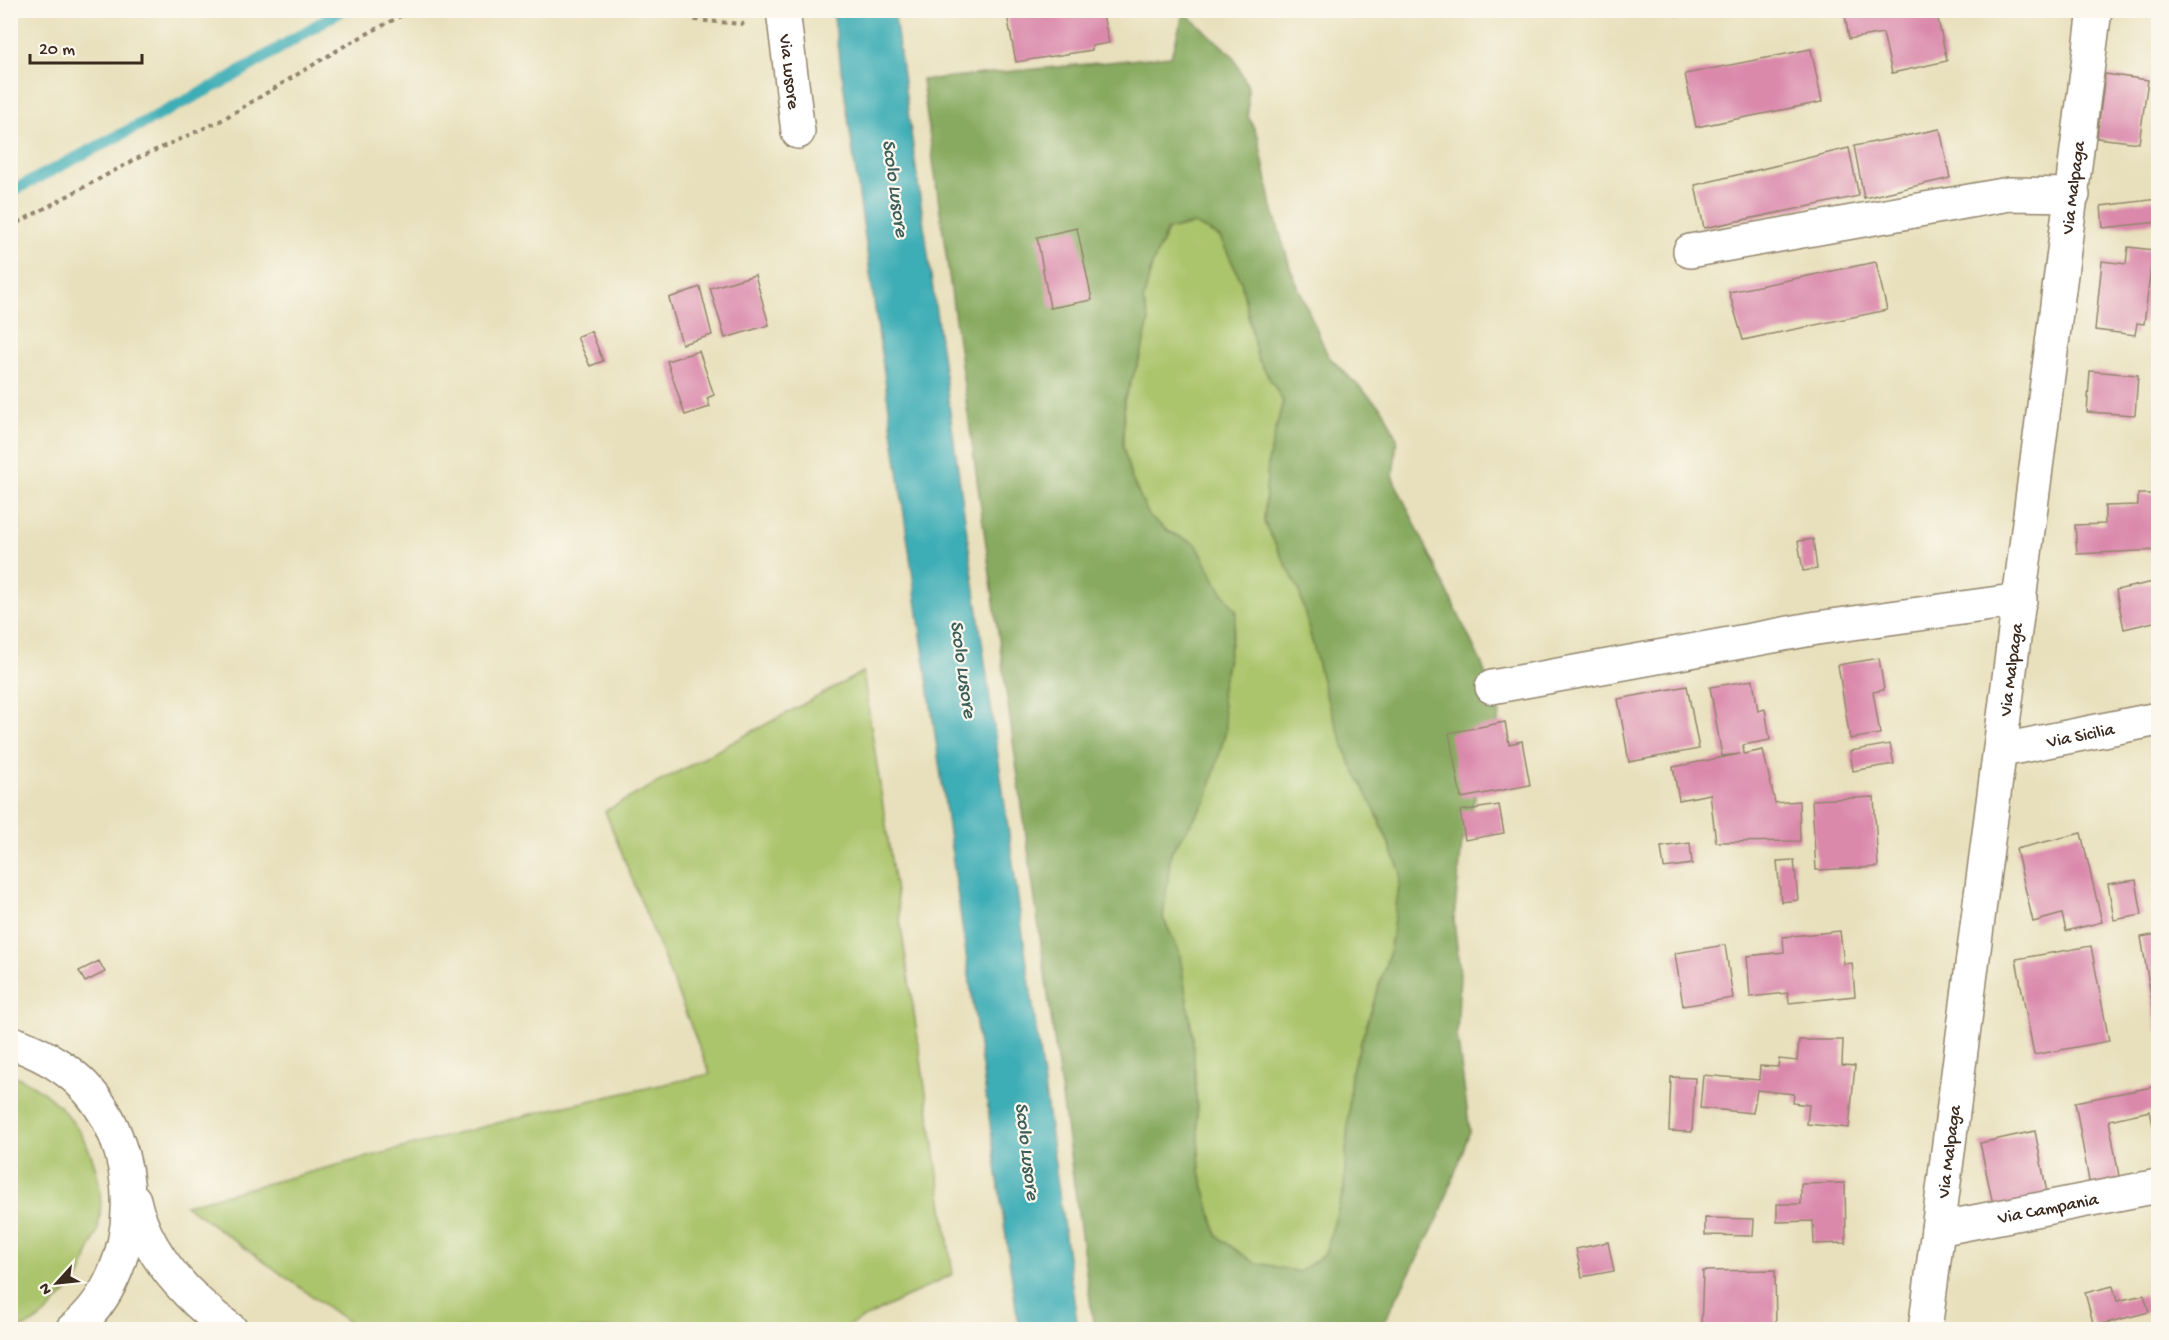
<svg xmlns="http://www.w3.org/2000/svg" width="2169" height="1340" font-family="'Gochi Hand',sans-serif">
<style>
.green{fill:#abc56c;stroke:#737845;stroke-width:1.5}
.forest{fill:#88aa60;stroke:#626a3f;stroke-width:1.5;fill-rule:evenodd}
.water{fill:#3cadb6;stroke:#3c6c6a;stroke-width:1.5}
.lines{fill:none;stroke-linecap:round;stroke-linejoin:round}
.stream{stroke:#3cadb6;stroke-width:12}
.building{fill:#da89ab}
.minor-casing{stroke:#92856d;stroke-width:36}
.major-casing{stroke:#92856d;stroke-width:36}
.path{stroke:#92856d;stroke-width:4;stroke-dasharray:4.5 4.5;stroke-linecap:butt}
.minor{stroke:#fff;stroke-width:33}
.major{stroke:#fff;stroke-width:33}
.labels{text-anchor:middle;stroke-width:4.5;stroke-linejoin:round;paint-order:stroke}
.street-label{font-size:18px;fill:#3b2a1e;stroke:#fbf7ec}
.water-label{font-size:20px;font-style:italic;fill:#3b5e5b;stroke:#fbf7ec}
</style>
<rect width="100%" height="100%" fill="#fbf7ec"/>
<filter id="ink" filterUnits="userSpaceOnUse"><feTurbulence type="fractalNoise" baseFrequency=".0167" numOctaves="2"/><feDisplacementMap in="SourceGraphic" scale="12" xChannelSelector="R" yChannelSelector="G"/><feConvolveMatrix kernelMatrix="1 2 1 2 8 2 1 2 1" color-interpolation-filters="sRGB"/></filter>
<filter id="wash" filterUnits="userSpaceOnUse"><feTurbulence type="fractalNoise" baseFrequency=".008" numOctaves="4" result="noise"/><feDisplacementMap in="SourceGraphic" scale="24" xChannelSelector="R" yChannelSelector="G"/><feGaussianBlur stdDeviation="1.35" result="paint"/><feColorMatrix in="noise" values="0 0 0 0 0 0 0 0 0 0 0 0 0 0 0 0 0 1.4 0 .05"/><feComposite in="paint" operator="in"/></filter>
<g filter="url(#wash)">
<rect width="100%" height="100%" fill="#e8e0bc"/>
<path class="green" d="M1195 224 1220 237 1241 281 1257 357 1283 401 1268 462 1264 522 1299 590 1326 696 1401 873 1389 954 1351 1074 1344 1189 1325 1254 1299 1272 1253 1262 1217 1236 1200 1172 1193 1038 1179 951 1163 918 1171 852 1206 801 1226 730 1221 692 1237 613 1220 589 1196 544 1169 532 1149 516 1131 478 1123 447 1124 400 1141 355 1149 320 1143 301 1152 265 1168 230Z
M863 672 953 1274 842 1329H358L185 1205 543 1111 710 1074 605 811Z
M10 1074C69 1096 112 1164 98 1228 96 1237 91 1246 88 1254 85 1262 83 1272 78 1279 73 1287 65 1293 59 1300 46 1314 31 1330 10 1329Z"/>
<path class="forest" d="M1184 12 1233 56 1248 87V116L1258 136 1272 207 1291 270 1328 356 1384 411 1397 439 1393 478 1481 662 1500 715 1462 842 1454 920 1460 974 1457 1035 1470 1131 1439 1217 1380 1329H1094L922 80 1171 56ZM1195 224 1220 237 1241 281 1257 357 1283 401 1268 462 1264 522 1299 590 1326 696 1348 758 1379 818 1401 873 1389 954 1351 1074 1344 1189 1325 1254 1299 1272 1253 1262 1217 1236 1200 1172 1193 1038 1179 951 1163 918 1171 852 1206 801 1226 730 1221 692 1237 612 1220 589 1196 544 1169 532 1149 516 1131 477 1123 447 1124 400 1141 355 1149 320 1143 301 1152 265 1167 230Z"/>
<path class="water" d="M833 11H894L1078 1329H1019Z"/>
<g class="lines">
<path class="stream" d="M10 192 230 78 342 10"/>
</g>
<g id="blocks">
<path class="building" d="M1006 10H1102L1109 43 1092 46V50L1016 62Z
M1675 10H1702V12L1676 16Z
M1844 10H1936L1947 61 1892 73 1883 33 1849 39Z
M1811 49 1822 102 1696 127 1685 74Z
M2105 74 2148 80 2139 143 2097 138Z
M1940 129 1950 178 1864 198 1854 146Z
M1849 148 1859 196 1704 228 1695 185Z
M2158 199V222L2103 228 2101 206Z
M1077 228 1092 300 1050 308 1037 237Z
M2128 247 2153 250 2144 324 2137 323 2135 335 2095 330 2102 261 2126 264Z
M1876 262 1887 310 1743 340 1729 292Z
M755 275 769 325 725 338 710 288Z
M700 287 712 335 682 344 669 298Z
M591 331 603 361 590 366 577 337Z
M699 351 714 395 707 398 710 407 685 415 667 361Z
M2090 371 2138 375 2135 415 2087 412Z
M2138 494H2158V550L2077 554 2075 525 2105 524V506L2138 505Z
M1813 539 1817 569 1803 571 1798 541Z
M2158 581V621L2124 629 2116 590Z
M1879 658 1884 690 1873 692 1880 734 1850 739 1838 665Z
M1753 680 1758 711 1765 709 1770 740 1743 745 1744 754 1763 750 1775 803 1799 801 1800 841 1716 842 1710 794 1679 800 1673 767 1740 754 1722 756 1710 687Z
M1687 686 1699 749 1629 762 1618 699Z
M1505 722 1509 744 1522 741 1530 785 1461 798 1449 733Z
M1890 744 1894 764 1853 771 1850 751Z
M1874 797 1878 867 1816 870 1812 800Z
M1499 805 1504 833 1465 840 1460 811Z
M2081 833 2102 922 2066 931 2062 914 2033 922 2016 849Z
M1690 843 1692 864 1664 868 1661 847Z
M1794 860 1798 900 1781 902 1777 861Z
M2136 880 2142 915 2114 920 2108 884Z
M1840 931 1844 964 1852 963 1855 996 1789 1003 1788 993 1750 997 1747 956 1784 952 1783 937Z
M2158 934V1031H2157L2141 937Z
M1725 945 1733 998 1683 1006 1675 953Z
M2091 946 2109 1041 2034 1055 2016 959Z
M99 961 105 972 85 982 79 971Z
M1799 1040H1843L1842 1065 1855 1066 1849 1128 1807 1124 1809 1105 1793 1103 1794 1094 1757 1090 1753 1113 1700 1108 1703 1075 1759 1080 1760 1066 1778 1067 1779 1059 1797 1061Z
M1671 1077 1695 1078 1692 1132 1669 1131Z
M2158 1086V1149L2150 1111 2109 1120 2120 1182 2090 1187 2075 1102Z
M2035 1131 2049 1203 1995 1214 1980 1143Z
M1845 1183 1846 1243 1814 1244 1813 1221 1777 1222V1204H1801V1184Z
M1705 1218 1754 1219 1753 1236 1705 1235Z
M1608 1242 1614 1271 1582 1277 1576 1249Z
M1775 1270 1776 1329H1701L1703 1271Z
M2113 1286 2117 1301 2144 1295 2149 1312 2094 1326 2085 1293Z"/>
</g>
</g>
<g filter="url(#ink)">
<use href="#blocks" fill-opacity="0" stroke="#92856d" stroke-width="1.5"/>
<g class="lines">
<g class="minor-casing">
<g id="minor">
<path id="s1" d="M783 10 798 132"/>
<path d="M1690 251 2009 194 2073 195"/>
<path d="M1492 687 1817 628 2020 600"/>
<path id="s2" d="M2002 750 2158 719"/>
<path id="s3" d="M1938 1229 2158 1186"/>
<path id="s4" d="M1925 1330 2095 10"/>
</g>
</g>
<g class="major-casing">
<path id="major" d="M10 1042C36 1051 58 1062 78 1080 146 1142 146 1272 72 1330
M134 1200C146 1255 187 1297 231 1330"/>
</g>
<path class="path" d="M680 10 695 20 742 24 748 22
M10 227 138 158 220 121 346 45 412 10"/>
<use href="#minor" class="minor"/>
<use href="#major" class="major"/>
</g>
</g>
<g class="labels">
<g class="street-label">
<text dy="6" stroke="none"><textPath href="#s1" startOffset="62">Via Lusore</textPath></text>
<text dy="6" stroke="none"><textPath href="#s4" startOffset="1152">Via Malpaga</textPath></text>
<text dy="6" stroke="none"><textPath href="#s4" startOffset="666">Via Malpaga</textPath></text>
<text dy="6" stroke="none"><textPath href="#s2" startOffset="80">Via Sicilia</textPath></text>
<text dy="6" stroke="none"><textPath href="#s4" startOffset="180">Via Malpaga</textPath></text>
<text dy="6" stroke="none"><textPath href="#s3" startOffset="112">Via Campania</textPath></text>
</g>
<g class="water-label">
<text transform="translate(897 188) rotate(82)" y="7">Scolo Lusore</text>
<text transform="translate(965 669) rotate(82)" y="7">Scolo Lusore</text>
<text transform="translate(1029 1151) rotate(83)" y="7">Scolo Lusore</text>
</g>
</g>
<rect width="2169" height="1340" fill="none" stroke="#fbf7ec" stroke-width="36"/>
<g transform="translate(57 1283) rotate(243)" stroke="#fbf7ec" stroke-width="4.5" paint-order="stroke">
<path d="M0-4.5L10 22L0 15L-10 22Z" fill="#3b2a1e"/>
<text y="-9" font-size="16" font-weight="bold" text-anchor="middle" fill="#3b2a1e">N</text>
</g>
<path d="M30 54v9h112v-9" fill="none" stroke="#3b2a1e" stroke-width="3"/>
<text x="39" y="54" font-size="18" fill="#3b2a1e" stroke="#fbf7ec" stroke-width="4.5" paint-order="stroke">20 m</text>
</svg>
